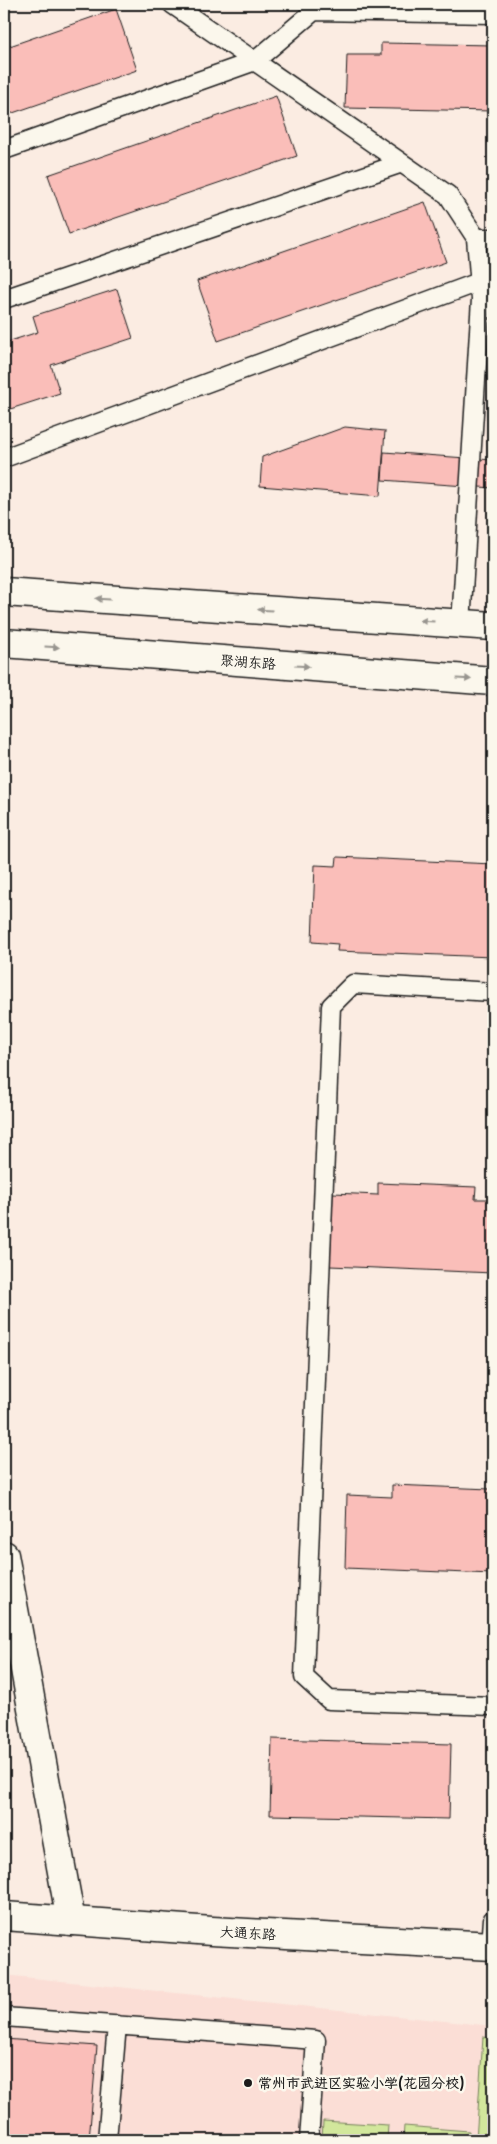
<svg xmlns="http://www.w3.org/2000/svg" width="497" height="2144" font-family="'Playpen Sans','LXGW WenKai TC',sans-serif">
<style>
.built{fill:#fbded6}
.green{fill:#d2e79c;stroke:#77825c}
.building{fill:#fabeb9;stroke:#1c1c1c}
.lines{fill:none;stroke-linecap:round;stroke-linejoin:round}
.service-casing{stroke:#1c1c1c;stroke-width:21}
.minor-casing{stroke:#1c1c1c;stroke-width:31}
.tertiary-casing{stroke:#1c1c1c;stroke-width:31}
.primary-casing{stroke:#1c1c1c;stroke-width:31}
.service{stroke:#fbf7ec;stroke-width:18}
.minor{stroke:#fbf7ec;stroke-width:28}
.tertiary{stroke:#fbf7ec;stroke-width:28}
.primary{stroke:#fbf7ec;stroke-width:28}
.oneway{fill:#97948e}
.poi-dot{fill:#1c1c1c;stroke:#fbf7ec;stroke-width:2}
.labels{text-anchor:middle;stroke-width:5;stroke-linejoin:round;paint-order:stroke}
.street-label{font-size:14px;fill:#1c1c1c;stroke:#fbf7ec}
.poi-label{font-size:14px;font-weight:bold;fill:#1c1c1c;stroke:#fbf7ec;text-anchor:start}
</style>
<rect width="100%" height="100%" fill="#fbece2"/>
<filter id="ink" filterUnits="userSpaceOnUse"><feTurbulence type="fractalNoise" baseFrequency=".02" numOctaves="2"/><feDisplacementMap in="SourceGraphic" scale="10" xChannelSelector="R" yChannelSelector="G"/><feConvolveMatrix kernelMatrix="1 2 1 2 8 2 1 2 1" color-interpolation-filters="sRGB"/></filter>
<g filter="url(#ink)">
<path class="built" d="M4 1975 493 2026V2140H4Z"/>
<path class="green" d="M483 2037 493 2038V2140H476Z
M323 2121 388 2125 387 2140H322Z
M404 2126 469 2131 468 2140H403Z"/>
<path class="building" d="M116 9 137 70 4 116V48Z
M381 43 493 45V111L345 108 347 55H381Z
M276 96 297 156 69 234 48 175Z
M425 202 446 262 218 341 197 281Z
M117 289 133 338 51 365 60 393 4 411V343L38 332 33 316Z
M345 427 385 431 380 496 260 486 262 457Z
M384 452 493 460V488L382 480Z
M337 857 493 864V957L337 951 338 944 312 942 315 865 336 866Z
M378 1183 476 1187 475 1199H493V1273L330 1266 333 1193 378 1195Z
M392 1485 490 1489 489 1501H493V1574L345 1568 347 1495 392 1497Z
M272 1739 451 1744 449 1819 270 1815Z
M4 2039 97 2046 89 2140H4Z"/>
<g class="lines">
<g class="service-casing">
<path id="service" d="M172 4 448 195 476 238 481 299 461 624
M4 150 255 61 314 11 493 14
M476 238H493
M4 299 402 163
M4 458 479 282
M493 992 353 984 331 1006 304 1677 329 1700 493 1706
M491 1946 493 1919
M4 2017 316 2040 309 2140
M107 2140 117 2025"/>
</g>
<g class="minor-casing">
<path id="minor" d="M4 1555 71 1921"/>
</g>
<g class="tertiary-casing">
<path id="tertiary" d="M4 1916 212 1931 493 1946"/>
</g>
<g class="primary-casing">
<path id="primary" d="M4 592 493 626
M4 643 493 681"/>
</g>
<use href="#service" class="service"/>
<use href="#minor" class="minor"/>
<use href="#tertiary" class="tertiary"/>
<use href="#primary" class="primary"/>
</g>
<defs><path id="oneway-solid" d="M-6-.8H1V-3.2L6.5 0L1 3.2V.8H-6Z" transform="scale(1.25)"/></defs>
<g class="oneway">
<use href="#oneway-solid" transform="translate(103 599) rotate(-176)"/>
<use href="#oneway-solid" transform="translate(265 610) rotate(-176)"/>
<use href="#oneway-solid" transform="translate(427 621) rotate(-176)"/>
<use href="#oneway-solid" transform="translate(52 647) rotate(4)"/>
<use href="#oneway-solid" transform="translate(302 666) rotate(4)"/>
<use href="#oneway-solid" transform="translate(464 679) rotate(4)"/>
</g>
</g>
<circle class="poi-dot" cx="248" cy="2083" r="5"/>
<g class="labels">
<g class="street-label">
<text transform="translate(248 662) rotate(4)" y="5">聚湖东路</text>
<text transform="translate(248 1933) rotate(3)" y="5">大通东路</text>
</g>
<g class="poi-label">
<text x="258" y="2088">常州市武进区实验小学(花园分校)</text>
</g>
</g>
<rect width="497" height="2144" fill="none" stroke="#fbf7ec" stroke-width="20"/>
<rect x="10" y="10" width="477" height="2124" fill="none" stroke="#1c1c1c" stroke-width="2" filter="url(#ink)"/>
</svg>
